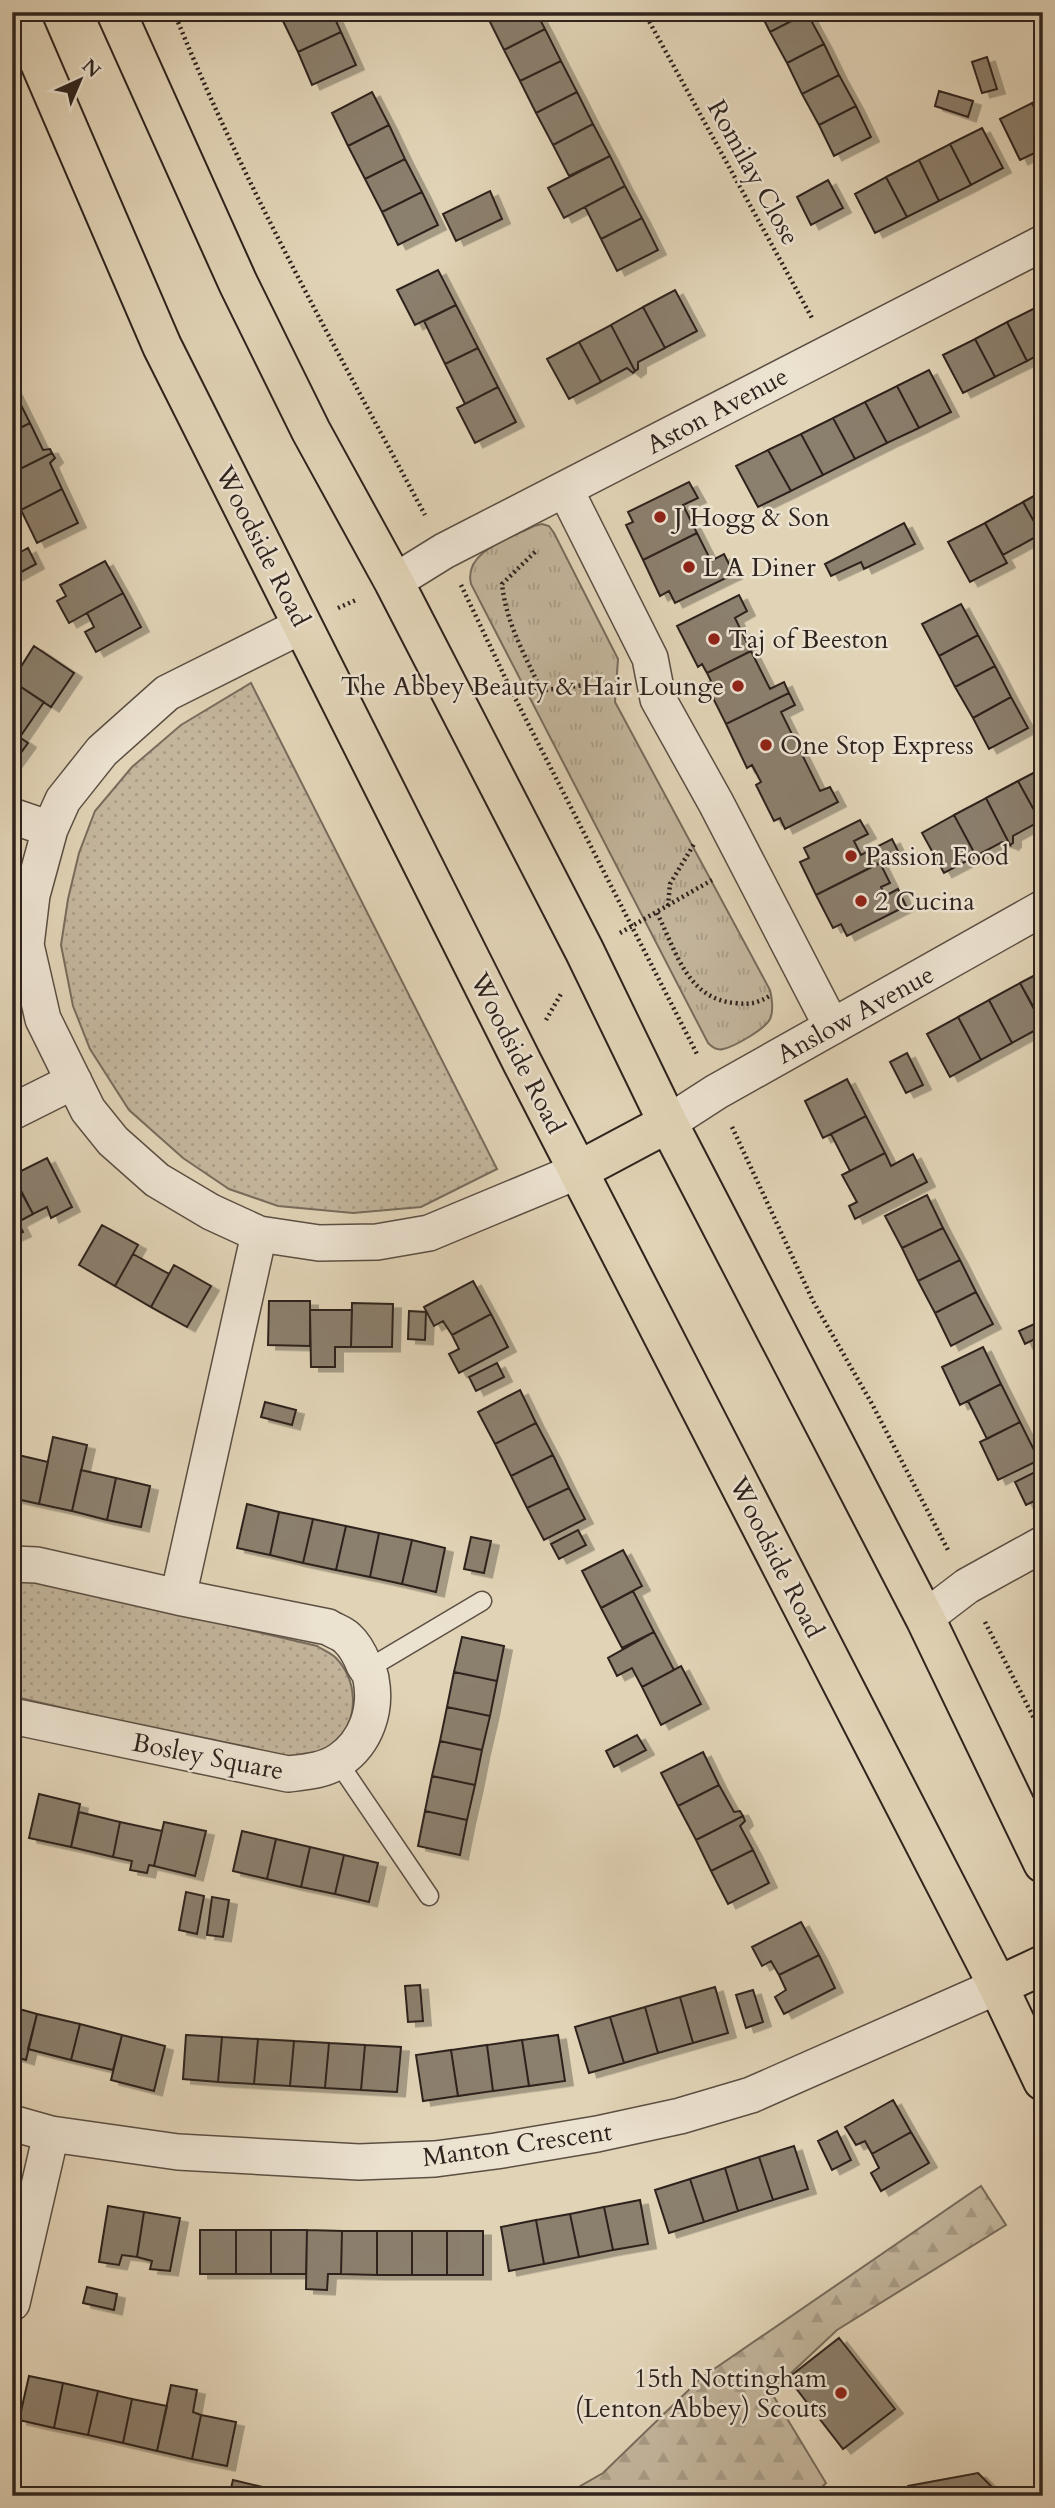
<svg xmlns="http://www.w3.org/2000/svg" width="1055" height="2508" font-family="Cardo,serif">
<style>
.grass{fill:url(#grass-dots);stroke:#786c5c;stroke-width:2}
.forest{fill:url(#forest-firs);stroke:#786c5c;stroke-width:2}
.park{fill:url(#park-tufts);stroke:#786c5c;stroke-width:2}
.building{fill:#8b7f6d;stroke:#2e231d;stroke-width:2;filter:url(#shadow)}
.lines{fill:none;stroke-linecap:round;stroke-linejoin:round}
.lane-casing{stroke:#5b4f43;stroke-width:21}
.street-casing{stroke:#5b4f43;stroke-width:38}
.primary-casing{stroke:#2e231d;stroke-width:42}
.path{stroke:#2e231d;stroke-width:4.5;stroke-dasharray:2 3.5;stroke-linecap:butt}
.lane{stroke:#ece2d0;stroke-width:18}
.street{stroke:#ece2d0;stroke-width:35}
.primary{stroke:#e1d3b6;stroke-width:38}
.poi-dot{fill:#8f2418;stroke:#ece2d0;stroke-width:2.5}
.labels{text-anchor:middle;stroke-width:5;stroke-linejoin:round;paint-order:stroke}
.street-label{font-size:26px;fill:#2e231d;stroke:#ece2d0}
.poi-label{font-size:26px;fill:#2e231d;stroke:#ece2d0;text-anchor:start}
</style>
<defs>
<pattern id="grass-dots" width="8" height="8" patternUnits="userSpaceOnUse" patternTransform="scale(1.75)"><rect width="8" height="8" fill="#c3b59c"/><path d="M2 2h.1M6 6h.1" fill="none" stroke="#a89b86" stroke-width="1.8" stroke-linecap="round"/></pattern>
<pattern id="forest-firs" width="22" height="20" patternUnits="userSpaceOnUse" patternTransform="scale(1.75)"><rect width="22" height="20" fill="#c3b59c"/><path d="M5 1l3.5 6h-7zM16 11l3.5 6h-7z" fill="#a89b86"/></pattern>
<pattern id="park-tufts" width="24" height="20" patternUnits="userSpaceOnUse" patternTransform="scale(1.75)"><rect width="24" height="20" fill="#c3b59c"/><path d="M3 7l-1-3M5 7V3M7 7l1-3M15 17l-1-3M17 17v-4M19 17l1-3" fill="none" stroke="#a89b86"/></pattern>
<filter id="shadow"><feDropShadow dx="8" dy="4.5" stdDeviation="0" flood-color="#0004"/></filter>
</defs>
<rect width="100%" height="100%" fill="#e1d3b6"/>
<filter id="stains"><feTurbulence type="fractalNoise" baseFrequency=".00286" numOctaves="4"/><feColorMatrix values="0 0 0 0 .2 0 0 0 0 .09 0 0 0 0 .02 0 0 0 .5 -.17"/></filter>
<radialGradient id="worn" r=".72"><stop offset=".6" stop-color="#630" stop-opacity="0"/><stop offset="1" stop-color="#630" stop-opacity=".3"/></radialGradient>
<path class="grass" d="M251 683 497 1169 421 1207 353 1213 278 1206 229 1189 183 1158 129 1110 90 1049 73 1006 61 945 68 899 79 853 95 811 132 767 181 725Z
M31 1579 317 1646C323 1650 331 1653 336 1658 357 1680 359 1716 339 1739 332 1747 322 1755 312 1758 302 1760 289 1758 278 1758L12 1696V1580Z"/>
<path class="forest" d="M981 2186 1006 2225 837 2330 771 2392 826 2483 813 2496H563L603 2473 701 2378Z"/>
<path class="park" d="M542 524 549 526 554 533 618 659 615 702 770 990C772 999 774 1011 770 1019 765 1029 734 1047 723 1049 717 1051 712 1047 708 1043L471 584C463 551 511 538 534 526Z"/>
<path class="building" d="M279 12H298L282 19Z
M298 12H332L341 32 298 52 282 19Z
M499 12H536L545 29 504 50 488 18Z
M760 12H807V13L770 32Z
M807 13 824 44 787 63 770 32Z
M545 29 561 61 520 81 504 50Z
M341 32 356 65 312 85 298 52Z
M824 44 839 75 802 94 787 63Z
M987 57 997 89 982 93 972 62Z
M561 61 577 92 536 113 520 81Z
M839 75 856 106 819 125 802 94Z
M939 91 973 101 968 117 935 106Z
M372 92 389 125 348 146 332 113Z
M577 92 593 124 553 145 536 113Z
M1043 98V125L1032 103Z
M1032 103 1043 125V149L1020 160 1000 119Z
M856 106 871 137 834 156 819 125Z
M593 124 610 156 569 176 553 145Z
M389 125 405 159 365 179 348 146Z
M982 128 1003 168 971 185 950 144Z
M950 144 971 185 939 201 919 160Z
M610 156 625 186 564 218 548 188Z
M405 159 422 192 382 212 365 179Z
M919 160 939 201 907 217 886 177Z
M886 177 907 217 875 233 855 194Z
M828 180 843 208 811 225 797 197Z
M625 186 642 218 601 239 585 207Z
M490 191 502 219 456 241 443 214Z
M422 192 438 225 398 245 382 212Z
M642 218 658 250 617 271 601 239Z
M438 270 456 305 415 325 397 290Z
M675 290 697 331 665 348 643 307Z
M456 305 478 348 445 364 424 321Z
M1039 306 1043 313V352L1027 361 1007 322Z
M643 307 665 348 638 362V369L635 371 611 325Z
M1007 322 1027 361 995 377 975 339Z
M611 325 635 371 633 373 627 368 601 382 579 342Z
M975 339 995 377 963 393 943 355Z
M579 342 601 382 569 399 547 359Z
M478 348 498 387 465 404 445 364Z
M929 370 951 412 919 428 897 386Z
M897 386 919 428 887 443 865 402Z
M498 387 516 422 475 443 457 408Z
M14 391 30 423 12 432V392Z
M865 402 887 443 855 459 833 418Z
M833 418 855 459 823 475 801 434Z
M30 423 43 450 50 449 52 453 12 473V432Z
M801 434 823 475 791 491 768 450Z
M768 450 791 491 758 507 736 466Z
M52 453 55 458 50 463 62 489 21 510 12 491V473Z
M689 482 698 498 683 505 697 533 643 560 626 525 633 522 628 512Z
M62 489 78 523 37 543 21 510Z
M1043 491V533L1041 534 1023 502Z
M1023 502 1041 534 1003 555 985 523Z
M904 523 915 544 864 569 861 562 831 576 825 564Z
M985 523 1007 563 970 582 948 542Z
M697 533 711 561 724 554 734 574 675 603 669 591 660 596 643 560Z
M28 548 36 564 12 577V557Z
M105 561 123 593 69 623 57 601 66 596 60 585Z
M123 593 141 627 96 652 85 632 94 627 87 613Z
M739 595 747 611 735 618 751 651 707 673 702 664 698 667 677 626Z
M961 604 978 635 939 656 922 624Z
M978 635 995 666 955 687 939 656Z
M34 646 74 673 51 707 12 681Z
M751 651 770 689 784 682 789 693 726 724 706 684 711 681 707 673Z
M995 666 1011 697 973 718 955 687Z
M12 681 44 702 20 737 12 732Z
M789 693 795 705 781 712 820 791 830 787 838 802 785 829 780 818 774 821 756 785 761 782 752 765 747 768 726 724Z
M1011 697 1028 728 989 749 973 718Z
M12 732 28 743 12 765Z
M1043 768V820L1040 821 1018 781Z
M1018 781 1040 821 1013 836V843L1010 845 986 798Z
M986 798 1010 845 1002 842 976 856 954 815Z
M954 815 976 856 944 873 922 833Z
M860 820 868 834 854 841 861 855 892 839 899 853 816 895 800 862 809 858 804 848Z
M880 863 890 883 881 887 885 896 898 889 906 906 847 936 841 924 833 928 816 895Z
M1043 971V1024L1020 983Z
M1020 983 1043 1026 1012 1043 989 1000Z
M989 1000 1012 1043 981 1060 958 1017Z
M958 1017 981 1060 950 1077 927 1034Z
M907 1053 923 1085 906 1093 890 1062Z
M847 1079 866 1116 823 1138 805 1101Z
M866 1116 885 1153 850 1171 831 1134Z
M885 1153 891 1166 913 1154 927 1182 855 1219 849 1206 857 1202 842 1175Z
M47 1158 72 1207 51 1218 47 1207 33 1214 13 1175Z
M12 1175 33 1214 18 1222 23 1232 12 1237Z
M927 1195 943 1228 902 1248 885 1216Z
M102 1225 138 1245 115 1286 79 1265Z
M943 1228 960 1260 918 1281 902 1248Z
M133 1254 169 1274 151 1307 115 1286Z
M960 1260 976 1292 935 1313 918 1281Z
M174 1265 211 1286 187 1327 151 1307Z
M473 1281 491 1314 452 1335 443 1321 434 1326 424 1307Z
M976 1292 993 1324 951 1346 935 1313Z
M269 1301H310V1346L268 1345Z
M352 1303 393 1304 392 1347H351Z
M310 1310H352L351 1347H335V1367H311Z
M409 1311 426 1312 425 1340 408 1339Z
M491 1314 508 1347 459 1373 449 1354 459 1349 452 1335Z
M1043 1320V1335L1025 1344 1019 1331Z
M983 1347 1001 1384 960 1405 942 1367Z
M497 1363 504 1377 476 1391 469 1377Z
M1001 1384 1020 1422 987 1439 968 1401Z
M520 1390 536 1423 495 1444 478 1412Z
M265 1402 296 1410 292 1425 261 1417Z
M1020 1422 1039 1460 998 1480 980 1442Z
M536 1423 553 1455 511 1476 495 1444Z
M53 1437 87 1445 72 1511 39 1504Z
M14 1454 48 1462 39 1504 12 1498Z
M553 1455 569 1488 527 1508 511 1476Z
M1043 1468V1497L1026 1505 1015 1482Z
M81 1470 116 1478 107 1520 72 1511Z
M116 1478 150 1486 141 1527 107 1520Z
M569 1488 585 1519 544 1540 527 1508Z
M247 1504 279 1512 270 1555 237 1548Z
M279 1512 313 1519 303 1563 270 1555Z
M313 1519 346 1526 336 1570 303 1563Z
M346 1526 379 1533 370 1577 336 1570Z
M578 1530 586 1545 559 1559 551 1544Z
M379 1533 412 1540 402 1584 370 1577Z
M471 1537 491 1541 484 1573 464 1569Z
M412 1540 445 1548 436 1592 402 1584Z
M623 1550 642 1586 601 1608 582 1571Z
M633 1591 654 1632 622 1648 601 1608Z
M654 1632 674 1670 642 1687 632 1668 617 1676 608 1658Z
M462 1637 504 1646 497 1681 454 1672Z
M681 1666 701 1704 661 1725 642 1687Z
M454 1672 497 1681 490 1716 447 1707Z
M447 1707 490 1716 482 1750 440 1741Z
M637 1735 646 1750 614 1767 606 1751Z
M440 1741 482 1750 475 1785 432 1776Z
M703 1752 719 1785 678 1806 661 1773Z
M432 1776 475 1785 467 1820 425 1811Z
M719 1785 734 1812 740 1811 743 1816 696 1840 678 1806Z
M39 1794 80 1804 71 1847 29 1838Z
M425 1811 467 1820 460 1855 418 1846Z
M79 1812 120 1822 113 1857 71 1847Z
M743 1816 745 1821 740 1826 753 1850 711 1871 696 1840Z
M120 1822 162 1831 154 1866 149 1865 147 1873 130 1870 132 1861 113 1857Z
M164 1822 206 1831 195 1876 154 1866Z
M242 1831 276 1839 267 1879 233 1871Z
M276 1839 310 1847 301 1887 267 1879Z
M310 1847 344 1855 335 1894 301 1887Z
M753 1850 769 1883 728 1904 711 1871Z
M344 1855 378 1863 369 1902 335 1894Z
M186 1892 204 1896 197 1934 179 1930Z
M212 1897 229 1900 223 1937 207 1935Z
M801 1922 819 1955 779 1975 771 1961 762 1966 752 1947Z
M819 1955 835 1988 784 2014 775 1997 786 1990 779 1975Z
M420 1985 423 2021 408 2022 405 1986Z
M715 1987 728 2033 693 2043 680 1997Z
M753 1990 763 2022 746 2028 736 1995Z
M680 1997 693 2043 658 2053 645 2007Z
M12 2007 37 2014 26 2060 12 2056Z
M645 2007 658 2053 624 2063 610 2017Z
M37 2014 80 2024 71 2060 28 2049Z
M610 2017 624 2063 589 2073 575 2027Z
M80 2024 122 2035 113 2070 71 2060Z
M122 2035 165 2046 154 2091 111 2080Z
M186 2035 222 2037 218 2082 183 2079Z
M558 2035 565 2081 529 2086 522 2040Z
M222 2037 258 2039 254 2084 218 2082Z
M258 2039 294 2041 290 2086 254 2084Z
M522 2040 529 2086 493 2091 487 2045Z
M294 2041 329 2043 325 2088 290 2086Z
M329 2043 365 2045 361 2090 325 2088Z
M365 2045 401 2047 397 2092 361 2090Z
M487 2045 493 2091 458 2096 451 2050Z
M451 2050 458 2096 423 2101 416 2055Z
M893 2100 911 2132 872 2154 865 2141 856 2145 845 2127Z
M837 2131 851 2160 832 2170 818 2141Z
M911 2132 929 2163 881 2191 871 2173 879 2168 872 2154Z
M794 2146 808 2189 773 2200 759 2157Z
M759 2157 773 2200 738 2211 725 2168Z
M725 2168 738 2211 704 2222 690 2179Z
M690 2179 704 2222 669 2233 655 2190Z
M640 2200 648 2244 613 2250 604 2207Z
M108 2206 144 2212 137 2257 122 2255 119 2265 99 2262Z
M604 2207 613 2250 579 2257 570 2214Z
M144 2212 180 2218 170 2271 150 2269 152 2261 137 2257Z
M570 2214 579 2257 544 2264 536 2220Z
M536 2220 544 2264 509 2271 501 2227Z
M200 2230H236V2274H200Z
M236 2230H271V2274H236Z
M271 2230H307L306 2274H271Z
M307 2230 342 2231 341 2274H328L327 2290 306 2289Z
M342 2231H377V2275L341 2274Z
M377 2231H412V2275H377Z
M412 2231H447V2275H412Z
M447 2231H483V2275H447Z
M87 2287 117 2294 114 2310 83 2303Z
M839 2338 895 2409 843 2449 788 2378Z
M29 2376 63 2383 54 2428 19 2420Z
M63 2383 98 2391 88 2435 54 2428Z
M171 2385 197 2390 193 2412 201 2415 192 2459 157 2451Z
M98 2391 132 2399 123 2443 88 2435Z
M132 2399 167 2406 157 2451 123 2443Z
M201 2415 236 2422 227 2466 192 2459Z
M978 2473 1001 2496H900L908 2486Z
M233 2480 275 2490 273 2496H229Z"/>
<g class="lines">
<g class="lane-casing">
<path id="lane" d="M366 1670 482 1601
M338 1762 429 1896"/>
</g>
<g class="street-casing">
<path id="street" d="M565 489 650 658 658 699 716 803 832 1027
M394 582 444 551 1043 243
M303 625 167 693 102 751 63 800 50 829 32 895 26 945 43 1019 88 1110 113 1141 157 1180 211 1212 259 1234 319 1243 377 1242 429 1233 578 1171
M12 816 50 829
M12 1112 74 1081
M668 1123 716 1092 1043 908
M12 1564 37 1565 178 1597 328 1627C334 1631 342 1633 347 1638 355 1645 360 1655 364 1665 367 1670 371 1674 371 1679 377 1710 366 1742 340 1760 324 1771 306 1772 288 1774L12 1716
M178 1597 259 1234
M925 1618 967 1586 1043 1544
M12 2123 51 2134 178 2152 359 2162 435 2159 496 2151 597 2134 680 2116 751 2095 998 1986
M12 2303 51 2134"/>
</g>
<g class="primary-casing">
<path id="primary" d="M18 12 162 346 523 1064 998 1986 1043 2081
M116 12 238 283 311 431 394 582 584 950 668 1123 925 1618 1043 1863
M578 1171 668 1123
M998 1986 1043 1965"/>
</g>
<path class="path" d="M174 12C244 186 337 350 425 515
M644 12 812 318
M535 552 502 584C506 623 525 655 541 690
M461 585 513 694 698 1056
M338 608 356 600
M513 694 585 685 616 686
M668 906 670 884 694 844
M657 913C676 951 687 999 735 1003 751 1005 758 1003 771 995
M620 933 712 880
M546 1020 561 994
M732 1127 813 1301 872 1404 949 1552
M985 1622 1043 1736"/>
<use href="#lane" class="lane"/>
<use href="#street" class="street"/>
<use href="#primary" class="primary"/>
</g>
<g class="poi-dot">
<circle cx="660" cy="517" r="7"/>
<circle cx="689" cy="567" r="7"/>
<circle cx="714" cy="639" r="7"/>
<circle cx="738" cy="686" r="7"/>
<circle cx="766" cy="745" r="7"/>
<circle cx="851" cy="856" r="7"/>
<circle cx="861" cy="901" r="7"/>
<circle cx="841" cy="2393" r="7"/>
</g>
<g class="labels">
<g class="street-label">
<text transform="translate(754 172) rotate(61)" y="9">Romilay Close</text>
<text transform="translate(717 410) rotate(-28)" y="9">Aston Avenue</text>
<text transform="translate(263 546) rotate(63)" y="9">Woodside Road</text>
<text transform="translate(855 1014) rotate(-29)" y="9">Anslow Avenue</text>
<text transform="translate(518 1053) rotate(63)" y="9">Woodside Road</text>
<text transform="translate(777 1557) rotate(63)" y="9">Woodside Road</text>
<text transform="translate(208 1756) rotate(11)" y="9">Bosley Square</text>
<text transform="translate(517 2144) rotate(-8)" y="9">Manton Crescent</text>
</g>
<g class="poi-label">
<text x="674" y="526">J Hogg &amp; Son</text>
<text x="703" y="576">L A Diner</text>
<text x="728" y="648">Taj of Beeston</text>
<text x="724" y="695" text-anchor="end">The Abbey Beauty &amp; Hair Lounge</text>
<text x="780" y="754">One Stop Express</text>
<text x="865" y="865">Passion Food</text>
<text x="875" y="910">2 Cucina</text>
<text x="827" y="2387" text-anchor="end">15th Nottingham<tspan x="827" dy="30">(Lenton Abbey) Scouts</tspan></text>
</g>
</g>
<rect width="1055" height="2508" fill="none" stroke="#e1d3b6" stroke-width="42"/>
<rect x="14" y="14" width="1027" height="2480" fill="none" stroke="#2e231d" stroke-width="3.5"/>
<rect x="21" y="21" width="1013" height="2466" fill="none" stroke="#2e231d" stroke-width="2"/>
<g transform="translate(80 80) rotate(44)" stroke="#ece2d0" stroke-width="5" paint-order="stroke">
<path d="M0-5L12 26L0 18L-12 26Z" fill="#2e231d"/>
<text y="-10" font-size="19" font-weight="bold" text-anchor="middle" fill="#2e231d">N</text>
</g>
<rect width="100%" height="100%" filter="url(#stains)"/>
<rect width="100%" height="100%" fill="url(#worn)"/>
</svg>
